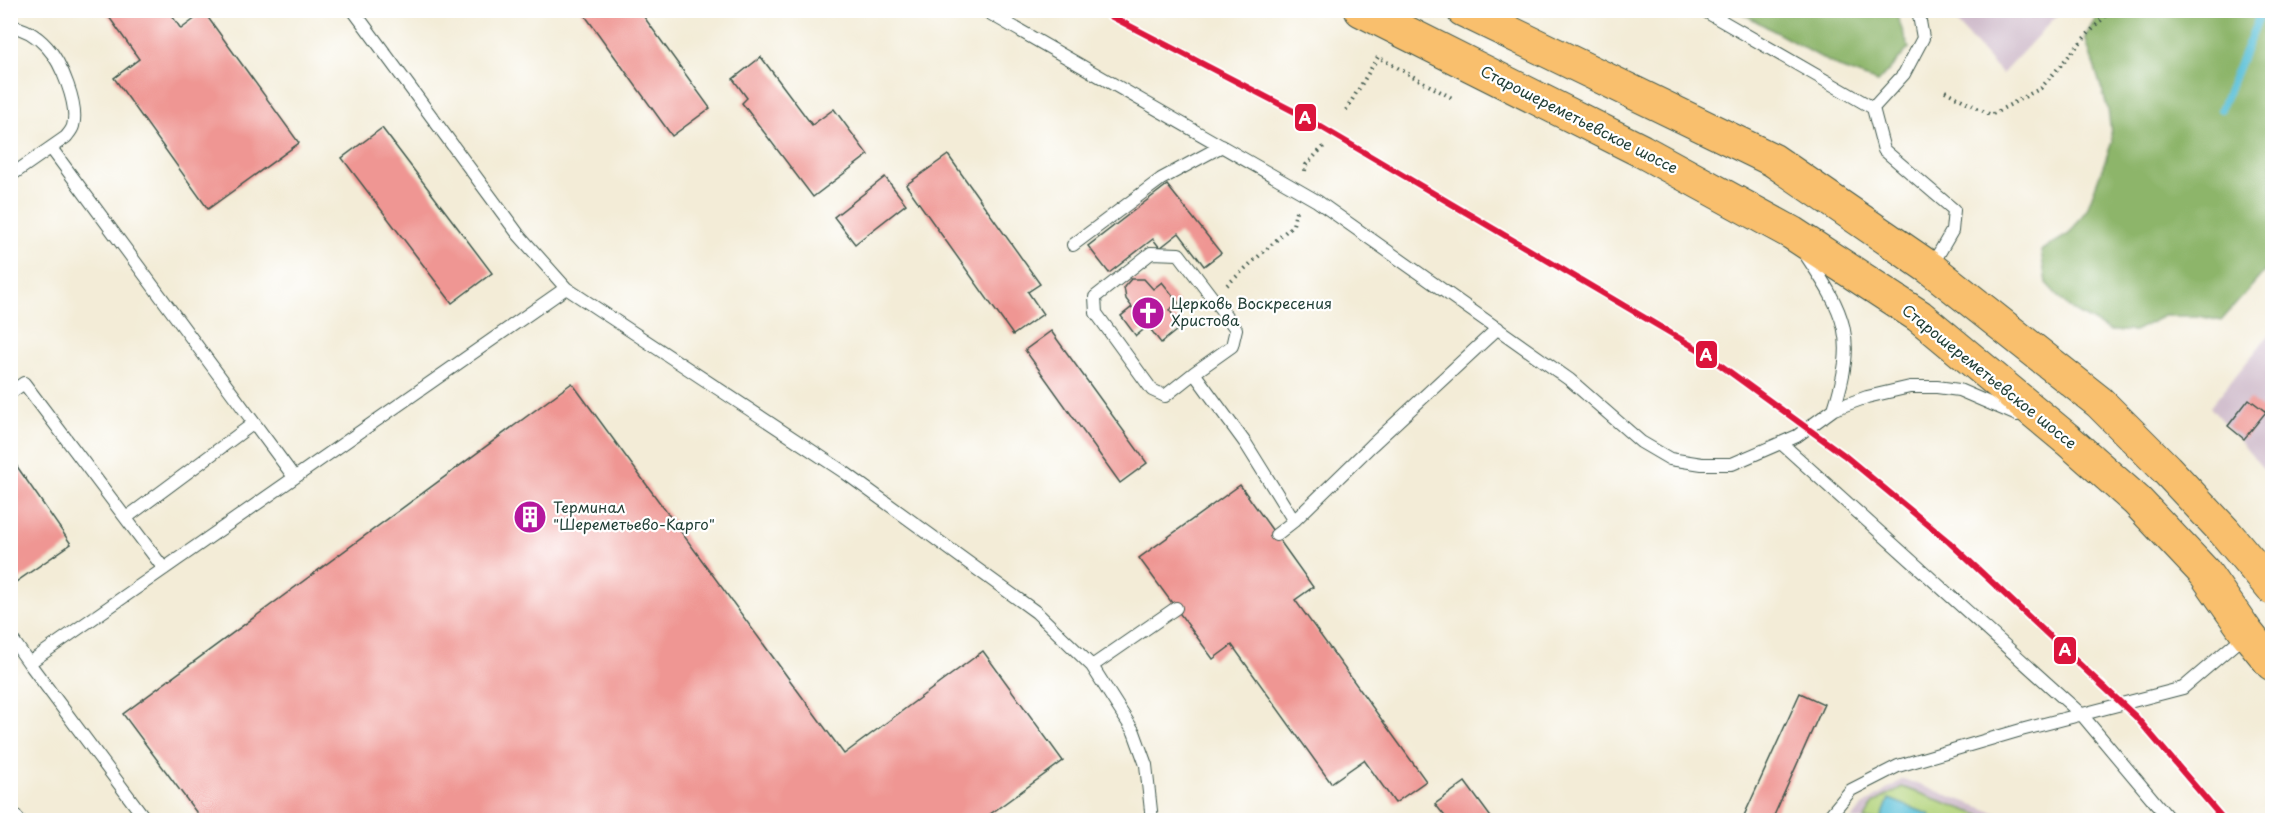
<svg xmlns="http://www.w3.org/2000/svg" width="2283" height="831" font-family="'Playpen Sans',sans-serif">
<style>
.industrial{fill:#d0bdcc}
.green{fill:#b2d37b;stroke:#688858;stroke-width:1.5}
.forest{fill:#8db56b;stroke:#567950;stroke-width:1.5}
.water{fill:#5ac0d8;stroke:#3c7e86;stroke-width:1.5}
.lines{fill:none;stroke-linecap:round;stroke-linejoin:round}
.stream{stroke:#5ac0d8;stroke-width:8}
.building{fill:#ef9693}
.service-casing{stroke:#3f574c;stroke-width:14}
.primary-casing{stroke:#3f574c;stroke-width:35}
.path{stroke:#3f574c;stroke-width:4;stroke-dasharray:1.5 4.5;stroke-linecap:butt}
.service{stroke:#fff;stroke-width:12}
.primary{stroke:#f9bf6d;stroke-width:33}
.rail-1-casing{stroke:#fff;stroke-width:10}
.rail-1{stroke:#dc143c;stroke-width:6}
.labels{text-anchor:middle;stroke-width:4.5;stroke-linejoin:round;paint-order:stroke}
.street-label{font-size:15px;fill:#1f3d34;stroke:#fff}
.poi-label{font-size:15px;fill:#1f3d34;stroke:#fff;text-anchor:start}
.line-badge{stroke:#fff;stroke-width:2}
.badge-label{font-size:16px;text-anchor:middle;font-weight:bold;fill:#fff}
</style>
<rect width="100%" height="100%" fill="#fff"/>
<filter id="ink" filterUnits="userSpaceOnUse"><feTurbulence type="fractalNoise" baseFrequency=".0167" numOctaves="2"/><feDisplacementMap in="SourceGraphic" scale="12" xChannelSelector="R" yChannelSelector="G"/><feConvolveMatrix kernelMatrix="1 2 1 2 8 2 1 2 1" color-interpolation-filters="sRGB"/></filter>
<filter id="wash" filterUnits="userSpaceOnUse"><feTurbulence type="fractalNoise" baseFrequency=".008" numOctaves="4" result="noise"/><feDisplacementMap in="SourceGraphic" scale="24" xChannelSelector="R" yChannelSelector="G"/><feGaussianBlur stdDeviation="1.35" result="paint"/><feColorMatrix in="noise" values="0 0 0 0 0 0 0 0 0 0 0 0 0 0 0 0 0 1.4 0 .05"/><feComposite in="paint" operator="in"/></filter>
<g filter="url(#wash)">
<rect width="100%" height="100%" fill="#f3ecd7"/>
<path class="industrial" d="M1946 11H2061L2002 74Z
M2272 331V479L2210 407Z
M1903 779 2015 820H1851L1864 805Z"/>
<path class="green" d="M1902 787 1993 820H1929L1931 816 1889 799 1881 820H1864L1874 803Z"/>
<path class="forest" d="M1738 11H1895L1909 48 1878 82 1842 69Z
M2100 11H2272V263L2221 321 2199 316H2164L2134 331H2109L2069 308 2046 283 2041 251 2069 234 2087 209 2112 142 2108 109 2085 37Z"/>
<path class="water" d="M1889 799 1931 815 1929 820H1881Z"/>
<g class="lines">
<path class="stream" d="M2221 109 2262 10"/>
</g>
<g id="blocks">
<path class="building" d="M104 10H168L181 29 204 12 299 143 208 209 114 78 139 59Z
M581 10H639L710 108 672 136Z
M761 57 812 125 834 109 868 155 813 197 742 103 747 98 733 79Z
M382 128 492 273 452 303 342 158Z
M948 155 1040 284 1028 292 1043 314 1013 335 906 185Z
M885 177 906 204 855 244 834 217Z
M1167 185 1221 253 1204 266 1179 233 1160 248 1153 239 1109 273 1088 246Z
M1131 279H1144L1153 289 1162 282 1179 303 1169 310 1182 326 1161 343 1148 326 1136 336 1121 316 1132 307 1126 299 1124 287Z
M1051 331 1147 463 1120 483 1025 350Z
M572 383 844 754 983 651 1063 761 982 820H202L123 714Z
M2249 399 2266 412 2244 439 2228 426Z
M16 465 71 544 10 586V468Z
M1240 485 1313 587 1295 600 1426 781 1395 803 1364 760 1331 783 1232 645 1213 659 1139 558Z
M1800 693 1824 704 1772 820H1742Z
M1465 782 1493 820H1448L1435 804Z"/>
</g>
</g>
<g filter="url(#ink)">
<use href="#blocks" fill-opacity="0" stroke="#3f574c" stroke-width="1.5"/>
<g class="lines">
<g class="service-casing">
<path id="service" d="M353 10 518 234 566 288
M984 10 1317 201 1570 380 1641 442 1670 459 1702 464H1732L1797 436 1834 409 1867 397 1910 387H1937L1959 390 2017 415
M1703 10 1873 108
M1918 10 1923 38 1904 74 1873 108 1884 150 1954 210 1952 231 1931 267
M10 26C24 28 37 36 47 47 61 62 79 105 73 126 72 130 69 133 66 137L10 176
M51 148 294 477
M1073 245 1161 179 1222 146
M1805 254C1846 315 1857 337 1834 409
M1194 373 1232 346 1236 329 1179 254 1151 253 1095 297 1096 313 1152 390 1165 396 1194 373 1246 444 1294 521 1372 445 1498 328
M10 393 24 383 164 569
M1781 443 2082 715 2170 820
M126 518 254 423
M1276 535 1294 521
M10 636 29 663 566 288 844 472 1036 612 1092 666 1176 608
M29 663 146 820
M1092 666 1134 732 1146 765 1152 820
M10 809 19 820
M1826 820 1851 790 1898 766 2021 730 2183 688 2245 635"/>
</g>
<g class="primary-casing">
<path id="primary" d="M1361 10 1642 151 1792 233 1919 316 2068 440 2137 501 2205 573 2247 633 2272 664
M1463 10 1773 160 1930 268 2099 402 2166 469 2224 531 2272 588"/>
</g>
<path class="path" d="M1945 91 1991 115 2041 88 2085 37 2111 10
M1346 110 1378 57 1452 98
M1305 171 1306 165 1326 144
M1227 285 1293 225 1296 211"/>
<use href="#service" class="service"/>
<use href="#primary" class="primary"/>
<g class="rail-1-casing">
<path id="rail-1" d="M1099 10 1299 114 1701 351 1844 455 1949 542 2136 717 2224 820"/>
</g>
<use href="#rail-1" class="rail-1"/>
</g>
</g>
<defs>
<g id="church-disc" transform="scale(1.725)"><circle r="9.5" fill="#b5179e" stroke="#fff"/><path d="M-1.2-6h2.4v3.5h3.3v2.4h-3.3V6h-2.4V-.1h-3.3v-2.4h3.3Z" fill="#fff"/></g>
<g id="building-disc" transform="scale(1.725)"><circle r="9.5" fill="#b5179e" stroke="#fff"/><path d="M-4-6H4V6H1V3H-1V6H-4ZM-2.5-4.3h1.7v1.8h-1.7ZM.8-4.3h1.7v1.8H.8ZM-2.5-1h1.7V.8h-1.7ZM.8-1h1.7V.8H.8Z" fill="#fff"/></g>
</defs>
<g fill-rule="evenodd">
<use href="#church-disc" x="1148" y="313"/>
<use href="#building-disc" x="530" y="517"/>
</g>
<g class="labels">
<g class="street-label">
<text transform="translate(1579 120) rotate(27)" y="5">Старошереметьевское шоссе</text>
<text transform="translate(1989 377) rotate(39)" y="5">Старошереметьевское шоссе</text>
</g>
<g class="poi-label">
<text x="1171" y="309">Церковь Воскресения<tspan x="1171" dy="17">Христова</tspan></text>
<text x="553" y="513">Терминал<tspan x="553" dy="17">"Шереметьево-Карго"</tspan></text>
</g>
</g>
<g class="line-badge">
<rect x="1294" y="103" width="23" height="29" rx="6" fill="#dc143c"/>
<rect x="1695" y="340" width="23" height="29" rx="6" fill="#dc143c"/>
<rect x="2053" y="636" width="24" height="29" rx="6" fill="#dc143c"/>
</g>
<g class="badge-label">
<text x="1305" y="124">A</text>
<text x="1706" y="361">A</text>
<text x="2065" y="656">A</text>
</g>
<rect width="2283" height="831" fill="none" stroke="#fff" stroke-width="36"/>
</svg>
